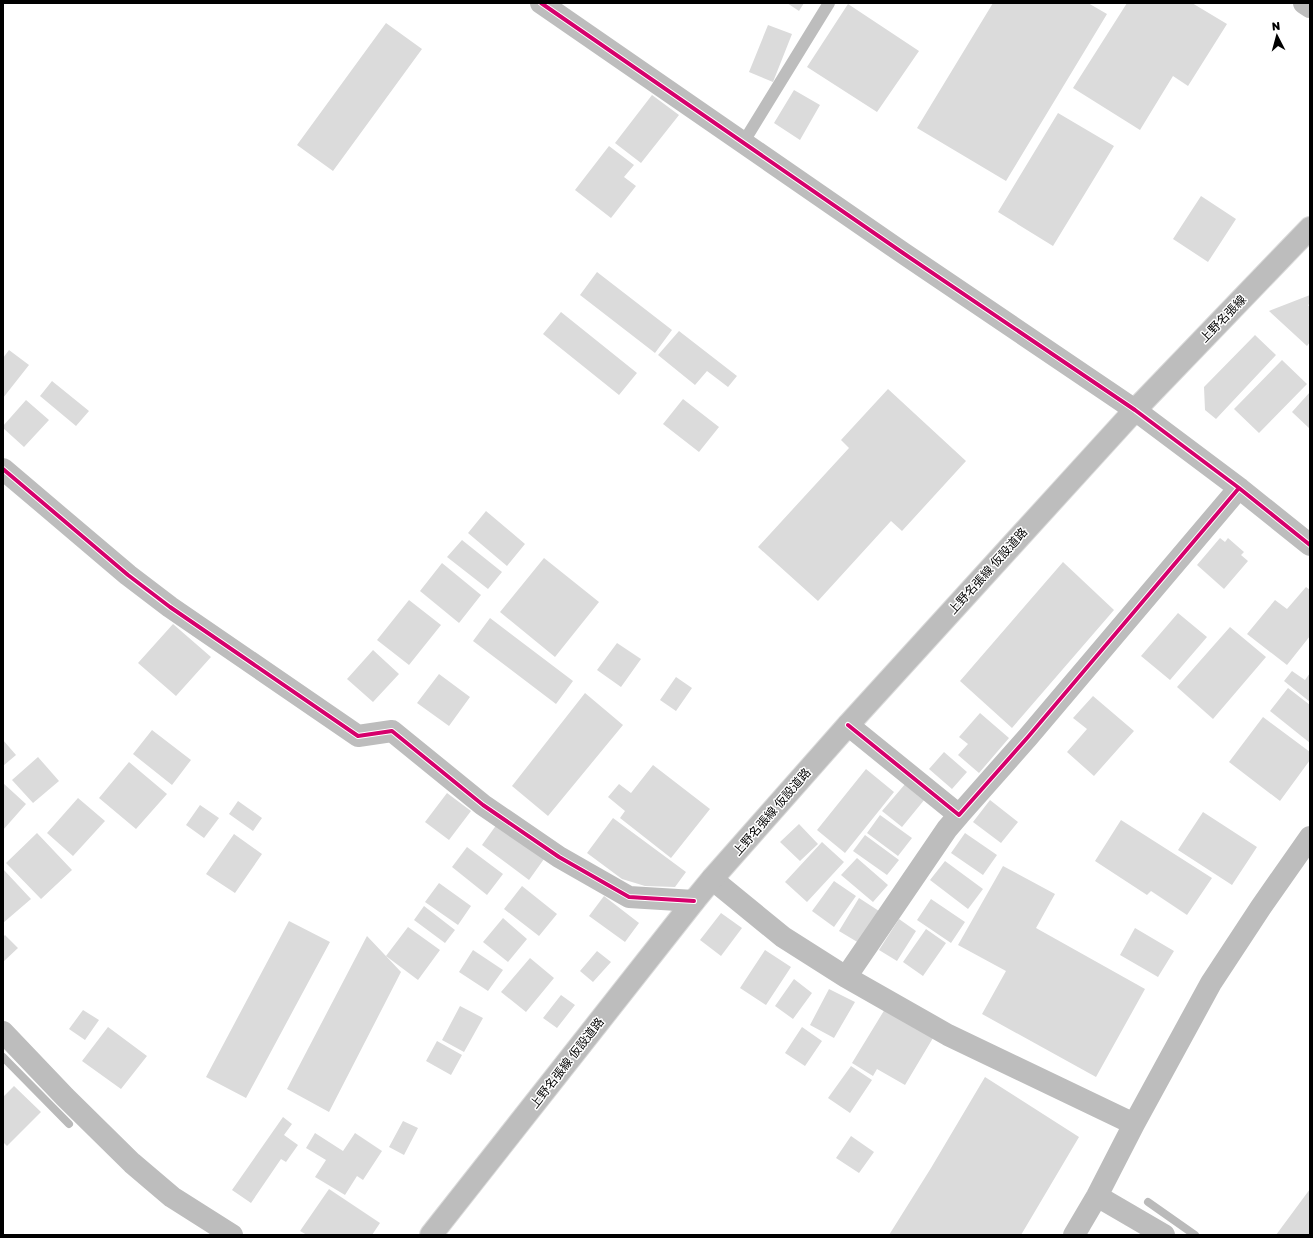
<svg xmlns="http://www.w3.org/2000/svg" width="1313" height="1238" font-family="'Golos Text','Noto Sans JP',sans-serif">
<style>
.lines{fill:none;stroke-linecap:round;stroke-linejoin:round}
.stream{stroke:#bababa;stroke-width:8}
.building{fill:#dbdbdb}
.primary-casing{stroke:#dbdbdb;stroke-width:24}
.service{stroke:#bdbdbd;stroke-width:12}
.minor{stroke:#bdbdbd;stroke-width:22}
.tertiary{stroke:#bdbdbd;stroke-width:22}
.primary{stroke:#bdbdbd;stroke-width:22}
.cycleway-casing{stroke:#fff;stroke-width:6}
.cycleway{stroke:#d6006c;stroke-width:4}
.labels{text-anchor:middle;stroke-width:3;stroke-linejoin:round;paint-order:stroke}
.street-label{font-size:12px;fill:#000;stroke:#fff}
</style>
<rect width="100%" height="100%" fill="#fff"/>
<g class="lines">
<path class="stream" d="M3 1057 69 1124
M1148 1202 1195 1235"/>
</g>
<path class="building" d="M787 3H804L799 11Z
M993 3H1088L1107 14 1006 181 917 128Z
M1127 3H1192L1227 24 1188 86 1173 76 1140 130 1073 88Z
M848 4 919 51 877 112 807 67Z
M386 23 422 49 333 171 297 145Z
M768 25 792 34 773 82 749 72Z
M794 90 820 105 800 140 774 123Z
M652 95 679 115 641 163 615 143Z
M1058 113 1114 146 1053 246 998 212Z
M609 146 634 165 624 177 636 186 611 218 575 190Z
M1201 196 1236 219 1208 262 1173 239Z
M597 272 672 330 655 353 580 295Z
M1310 295V304L1308 305 1310 307V342L1307 346 1269 311Z
M561 312 637 373 619 395 543 334Z
M679 331 737 376 728 387 707 371 695 385 658 355Z
M1255 335 1276 355 1216 419 1205 410 1204 387Z
M9 350 29 365 3 398V358Z
M1282 360 1307 384 1259 433 1234 409Z
M52 381 89 411 76 426 40 396Z
M888 389 966 461 902 531 891 521 818 601 758 547 849 448 841 440Z
M1310 392V429L1292 412Z
M683 399 719 427 699 452 663 424Z
M26 400 49 420 24 447 3 428V426Z
M486 511 525 544 507 566 468 533Z
M1220 538 1225 542 1228 538 1244 552 1241 555 1248 561 1224 589 1197 565Z
M462 540 502 572 488 589 447 557Z
M544 558 599 602 555 657 500 612Z
M1063 562 1114 610 1012 728 960 681Z
M442 563 481 595 459 623 420 591Z
M1306 587 1310 590V636L1287 665 1247 634 1275 600 1287 609Z
M409 600 441 625 409 665 377 640Z
M1178 613 1207 637 1170 680 1141 656Z
M490 618 573 681 556 704 473 641Z
M173 624 211 657 176 696 138 663Z
M1230 627 1266 657 1213 719 1177 687Z
M617 643 641 659 621 687 597 670Z
M373 650 399 674 373 702 347 679Z
M1292 671 1305 680 1310 673V702L1284 681Z
M439 674 470 697 449 726 417 703Z
M676 677 692 688 676 711 660 700Z
M1288 688 1310 705V743L1270 711Z
M585 693 623 725 548 816 512 786Z
M1093 696 1134 731 1094 776 1067 752 1087 729 1073 718Z
M980 713 1009 738 979 773 958 755 968 744 959 737Z
M1263 717 1310 752V760L1280 801 1229 762Z
M152 730 191 760 172 785 133 754Z
M3 740 16 755 3 766Z
M944 752 967 772 952 789 929 769Z
M38 757 59 781 33 803 12 780Z
M129 762 167 794 136 829 99 798Z
M653 765 710 809 671 858 620 818 625 811 608 797 619 784 631 793Z
M866 769 894 792 845 853 817 830Z
M3 783 26 804 3 830Z
M906 783 925 799 902 827 882 811Z
M447 793 471 811 449 840 425 822Z
M78 798 105 821 73 856 47 833Z
M990 800 1018 822 1001 843 973 822Z
M238 801 262 818 253 831 229 814Z
M200 805 219 818 204 838 186 825Z
M1203 812 1257 847 1232 885 1178 850Z
M880 815 912 838 898 856 867 833Z
M613 818 686 872 675 887 645 886 622 879 587 853Z
M1121 820 1212 878 1187 915 1151 891 1147 895 1095 861Z
M497 824 544 859 529 880 482 845Z
M799 824 818 844 800 861 780 842Z
M37 833 72 870 41 899 6 863Z
M965 833 997 855 983 875 951 853Z
M234 834 262 854 235 893 206 874Z
M865 835 899 860 887 875 853 851Z
M822 842 844 862 807 902 785 882Z
M467 847 503 874 487 895 452 867Z
M857 858 888 885 873 902 841 875Z
M945 861 983 889 968 909 930 880Z
M1003 866 1055 894 1036 928 1145 989 1096 1077 982 1014 1006 971 958 945Z
M3 869 31 899 3 923Z
M834 881 856 896 834 927 812 911Z
M439 883 471 906 458 925 425 902Z
M522 886 557 914 539 936 504 909Z
M604 896 639 923 625 942 589 916Z
M859 898 879 911 859 943 839 931Z
M931 899 965 922 951 943 917 920Z
M424 906 455 930 445 943 414 920Z
M721 913 742 928 721 956 700 940Z
M503 918 527 939 508 962 483 942Z
M899 919 916 931 897 961 879 950Z
M289 921 330 942 246 1098 206 1077Z
M408 927 440 950 418 980 386 956Z
M1135 928 1174 951 1158 977 1120 955Z
M926 929 946 943 923 976 903 962Z
M5 935 18 948 3 962V937Z
M367 936 401 972 329 1112 287 1089Z
M473 950 503 970 488 991 459 972Z
M765 950 791 967 766 1005 740 988Z
M597 951 611 962 593 982 580 971Z
M530 958 554 978 526 1012 501 992Z
M794 979 812 993 793 1019 775 1006Z
M829 989 855 1002 834 1038 810 1025Z
M561 995 575 1005 557 1028 543 1018Z
M460 1006 483 1018 464 1052 442 1040Z
M885 1009 933 1038 905 1085 877 1069 873 1076 852 1063Z
M83 1010 99 1020 85 1040 69 1029Z
M108 1027 147 1056 121 1089 82 1061Z
M802 1027 822 1041 805 1066 785 1053Z
M437 1041 462 1055 451 1075 426 1061Z
M851 1066 872 1080 850 1113 828 1098Z
M985 1077 1079 1137 1021 1235H889L931 1168Z
M14 1086 41 1112 7 1146 3 1142V1097Z
M283 1117 292 1124 284 1135 298 1145 286 1162 281 1159 251 1203 232 1190Z
M403 1121 418 1128 404 1155 389 1147Z
M315 1133 343 1151 355 1133 382 1151 363 1180 357 1176 345 1195 315 1177 326 1160 306 1148Z
M851 1136 874 1152 859 1173 836 1158Z
M329 1189 380 1223 372 1235H307L300 1231Z
M1310 1189V1235H1276Z"/>
<g class="lines">
<g class="primary-casing">
<path id="primary" d="M431 1235 694 901 712 879 848 725 1135 410 1310 228"/>
</g>
<path class="service" d="M743 143 829 3"/>
<path class="minor" d="M1304 3 1310 7
M1135 410 1239 488 1310 545
M3 469 128 575 170 607 358 736 392 731 483 805 559 857 629 897 694 901
M848 725 959 815 1028 737 1239 488
M712 879 783 937 846 977 948 1035 1134 1124
M846 977 947 829 959 815
M3 1032 65 1097 132 1163 172 1197 232 1235
M1097 1196 1164 1235
M1074 1235 1097 1196 1134 1124 1211 983 1261 907 1310 837"/>
<path class="tertiary" d="M541 3 903 253 1135 410"/>
<use href="#primary" class="primary"/>
<g class="cycleway-casing">
<path id="cycleway" d="M541 3 903 253 1135 410 1239 488 1310 545
M3 469 128 575 170 607 358 736 392 731 483 805 559 857 629 897 694 901
M848 725 959 815 1028 737 1239 488"/>
</g>
<use href="#cycleway" class="cycleway"/>
</g>
<g class="labels">
<g class="street-label">
<text transform="translate(1223 319) rotate(-46)" y="4">上野名張線</text>
<text transform="translate(988 571) rotate(-48)" y="4">上野名張線 仮設道路</text>
<text transform="translate(772 812) rotate(-49)" y="4">上野名張線 仮設道路</text>
<text transform="translate(567 1063) rotate(-52)" y="4">上野名張線 仮設道路</text>
</g>
</g>
<rect width="1313" height="1238" fill="none" stroke="#000000" stroke-width="8"/>
<g transform="translate(1277 36) rotate(354)" stroke="#ffffff" stroke-width="3" paint-order="stroke">
<path d="M0-3L7 15L0 10L-7 15Z" fill="#000000"/>
<text y="-6" font-size="11" font-weight="bold" text-anchor="middle" fill="#000000">N</text>
</g>
</svg>
